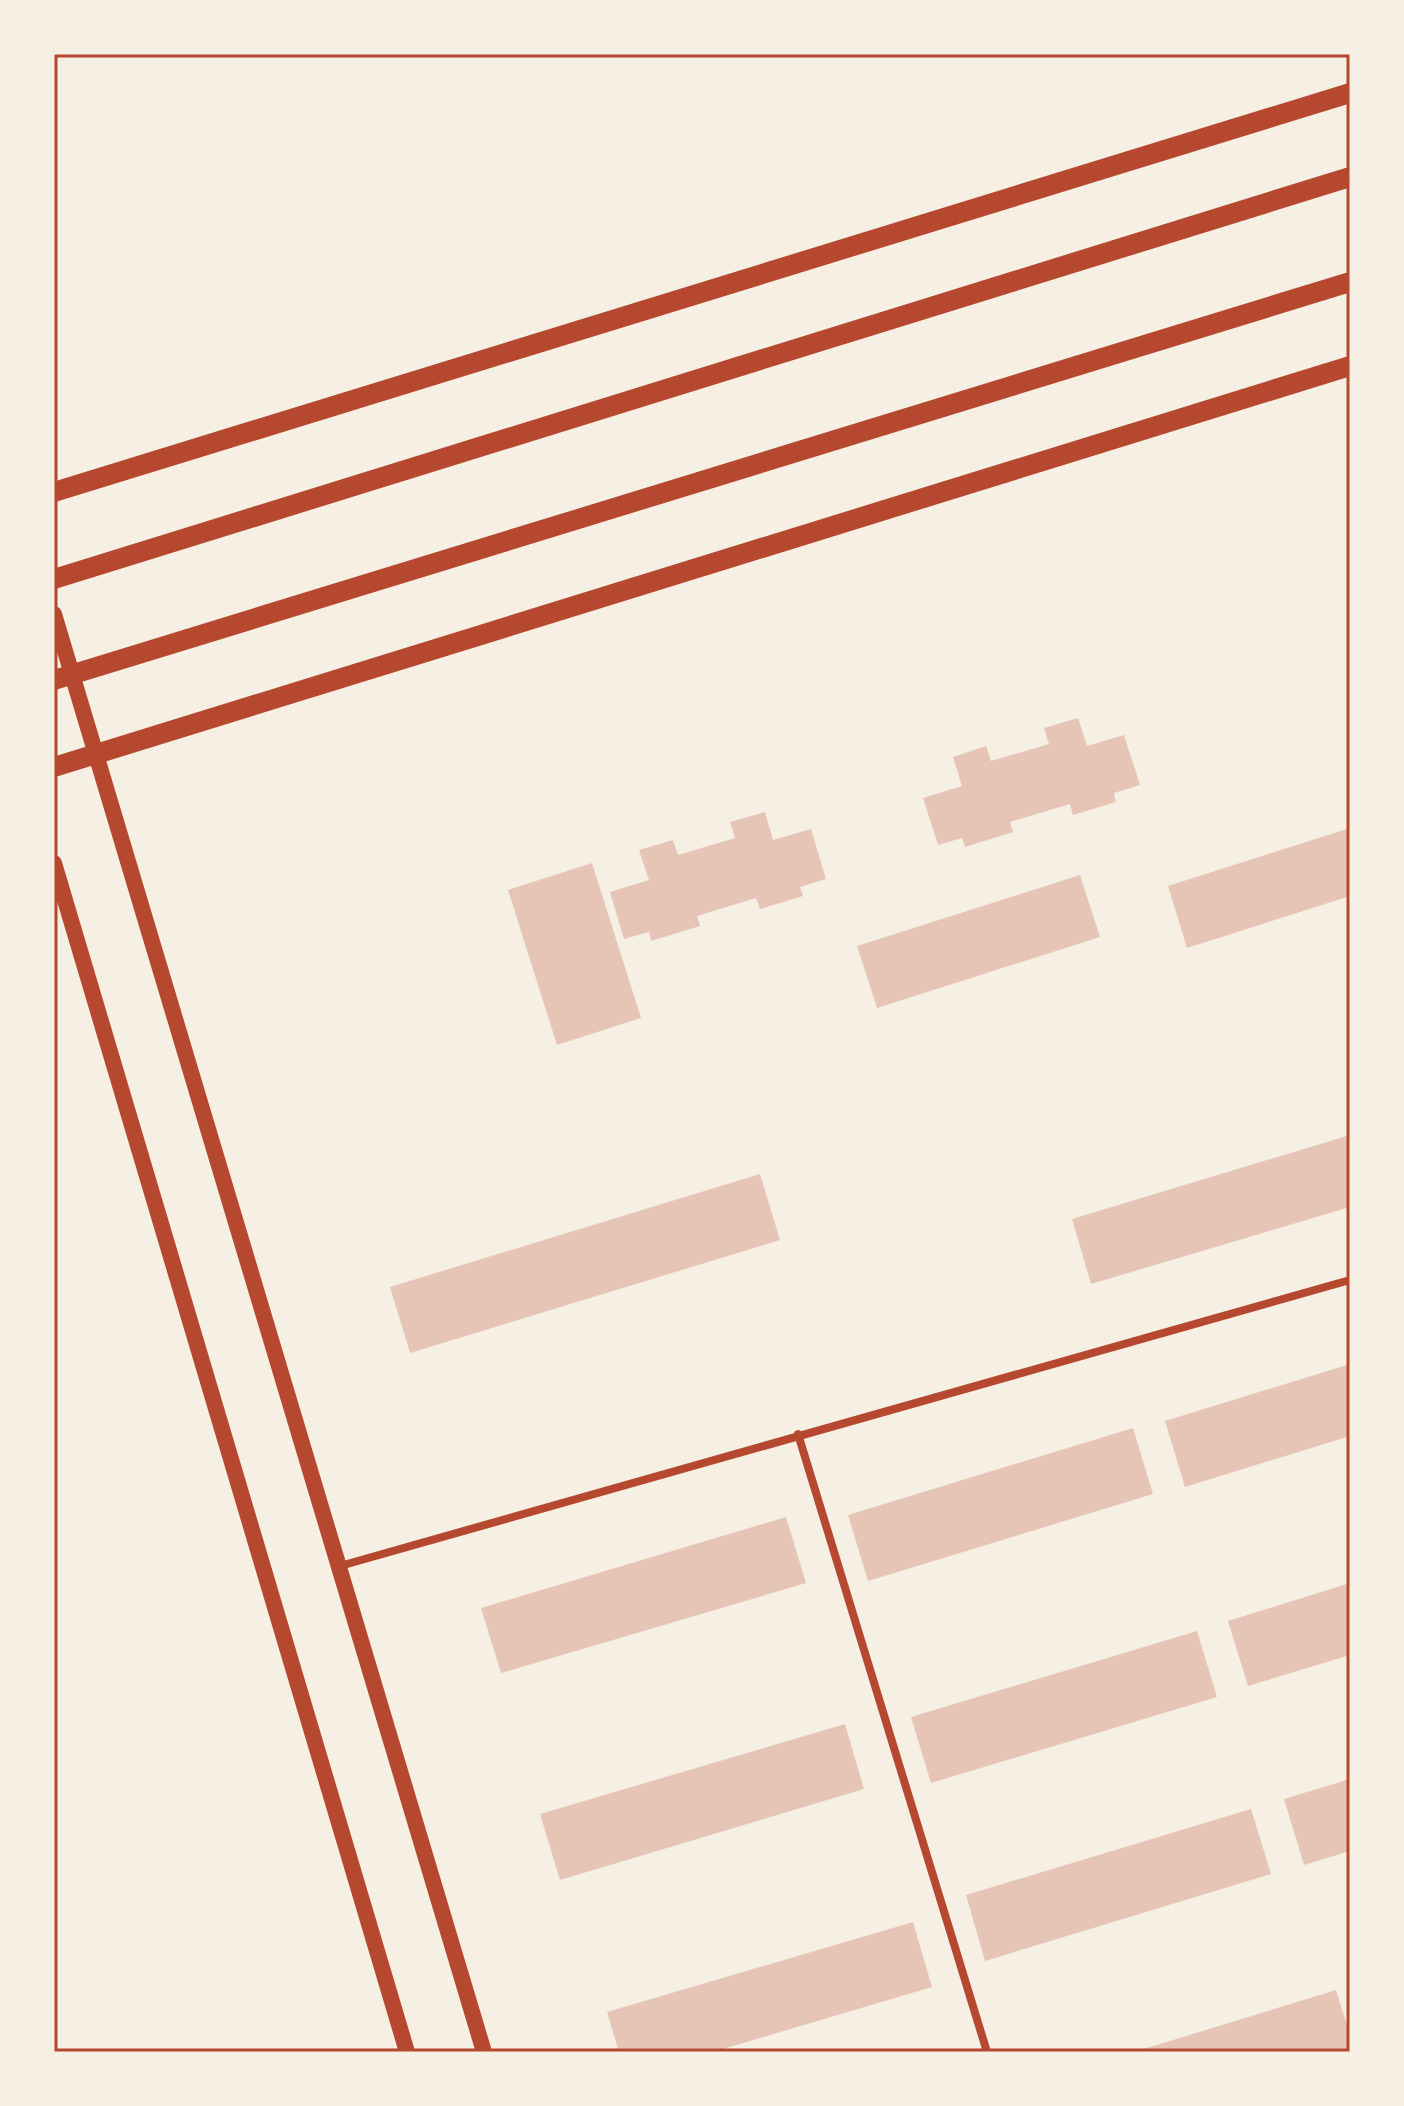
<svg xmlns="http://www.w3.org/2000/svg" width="1404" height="2106" font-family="'IBM Plex Sans',sans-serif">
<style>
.building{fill:#e6c5b7}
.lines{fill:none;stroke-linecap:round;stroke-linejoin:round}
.minor{stroke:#b5482f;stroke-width:8}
.secondary{stroke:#b5482f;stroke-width:16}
.primary{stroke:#b5482f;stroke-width:20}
.neatline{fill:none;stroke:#b5482f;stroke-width:3}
</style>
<rect width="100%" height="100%" fill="#f6efe4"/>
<path class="building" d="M1078 718 1087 746 1124 735 1140 785 1114 793 1116 802 1073 815 1070 804 1010 822 1013 832 965 847 962 838 938 845 923 798 962 786 953 757 986 746 991 761 1049 744 1044 728Z
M765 812 773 840 811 829 826 879 800 887 803 896 760 909 756 898 697 916 700 926 651 941 649 932 624 939 610 892 649 880 639 850 673 840 678 855 735 838 730 822Z
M1350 828V896L1187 948 1168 886Z
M592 863 641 1018 557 1045 508 890Z
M1080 875 1100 937 877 1008 857 946Z
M1350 1135V1207L1091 1284 1072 1219Z
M760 1174 780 1240 410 1353 390 1287Z
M1350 1364V1436L1185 1487 1165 1421Z
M1133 1428 1153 1494 868 1581 848 1515Z
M786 1517 806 1583 501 1673 481 1608Z
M1350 1583V1655L1248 1686 1228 1621Z
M1197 1631 1217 1697 931 1783 911 1717Z
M845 1724 864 1789 560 1880 540 1814Z
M1350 1779V1851L1304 1865 1284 1799Z
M1251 1809 1271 1874 985 1961 966 1895Z
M913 1922 932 1987 713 2052H619L607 2012Z
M1336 1990 1350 2035V2052H1134Z"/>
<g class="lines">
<path class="minor" d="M798 1434 987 2052
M340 1566 1350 1280"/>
<path class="secondary" d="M54 614 484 2052
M54 863 407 2052"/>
<path class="primary" d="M54 492 1350 93
M54 579 1350 177
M54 680 1350 282
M54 767 1350 366"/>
</g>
<rect width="1404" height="2106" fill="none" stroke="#f6efe4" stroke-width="112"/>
<rect x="56" y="56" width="1292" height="1994" class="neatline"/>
</svg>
